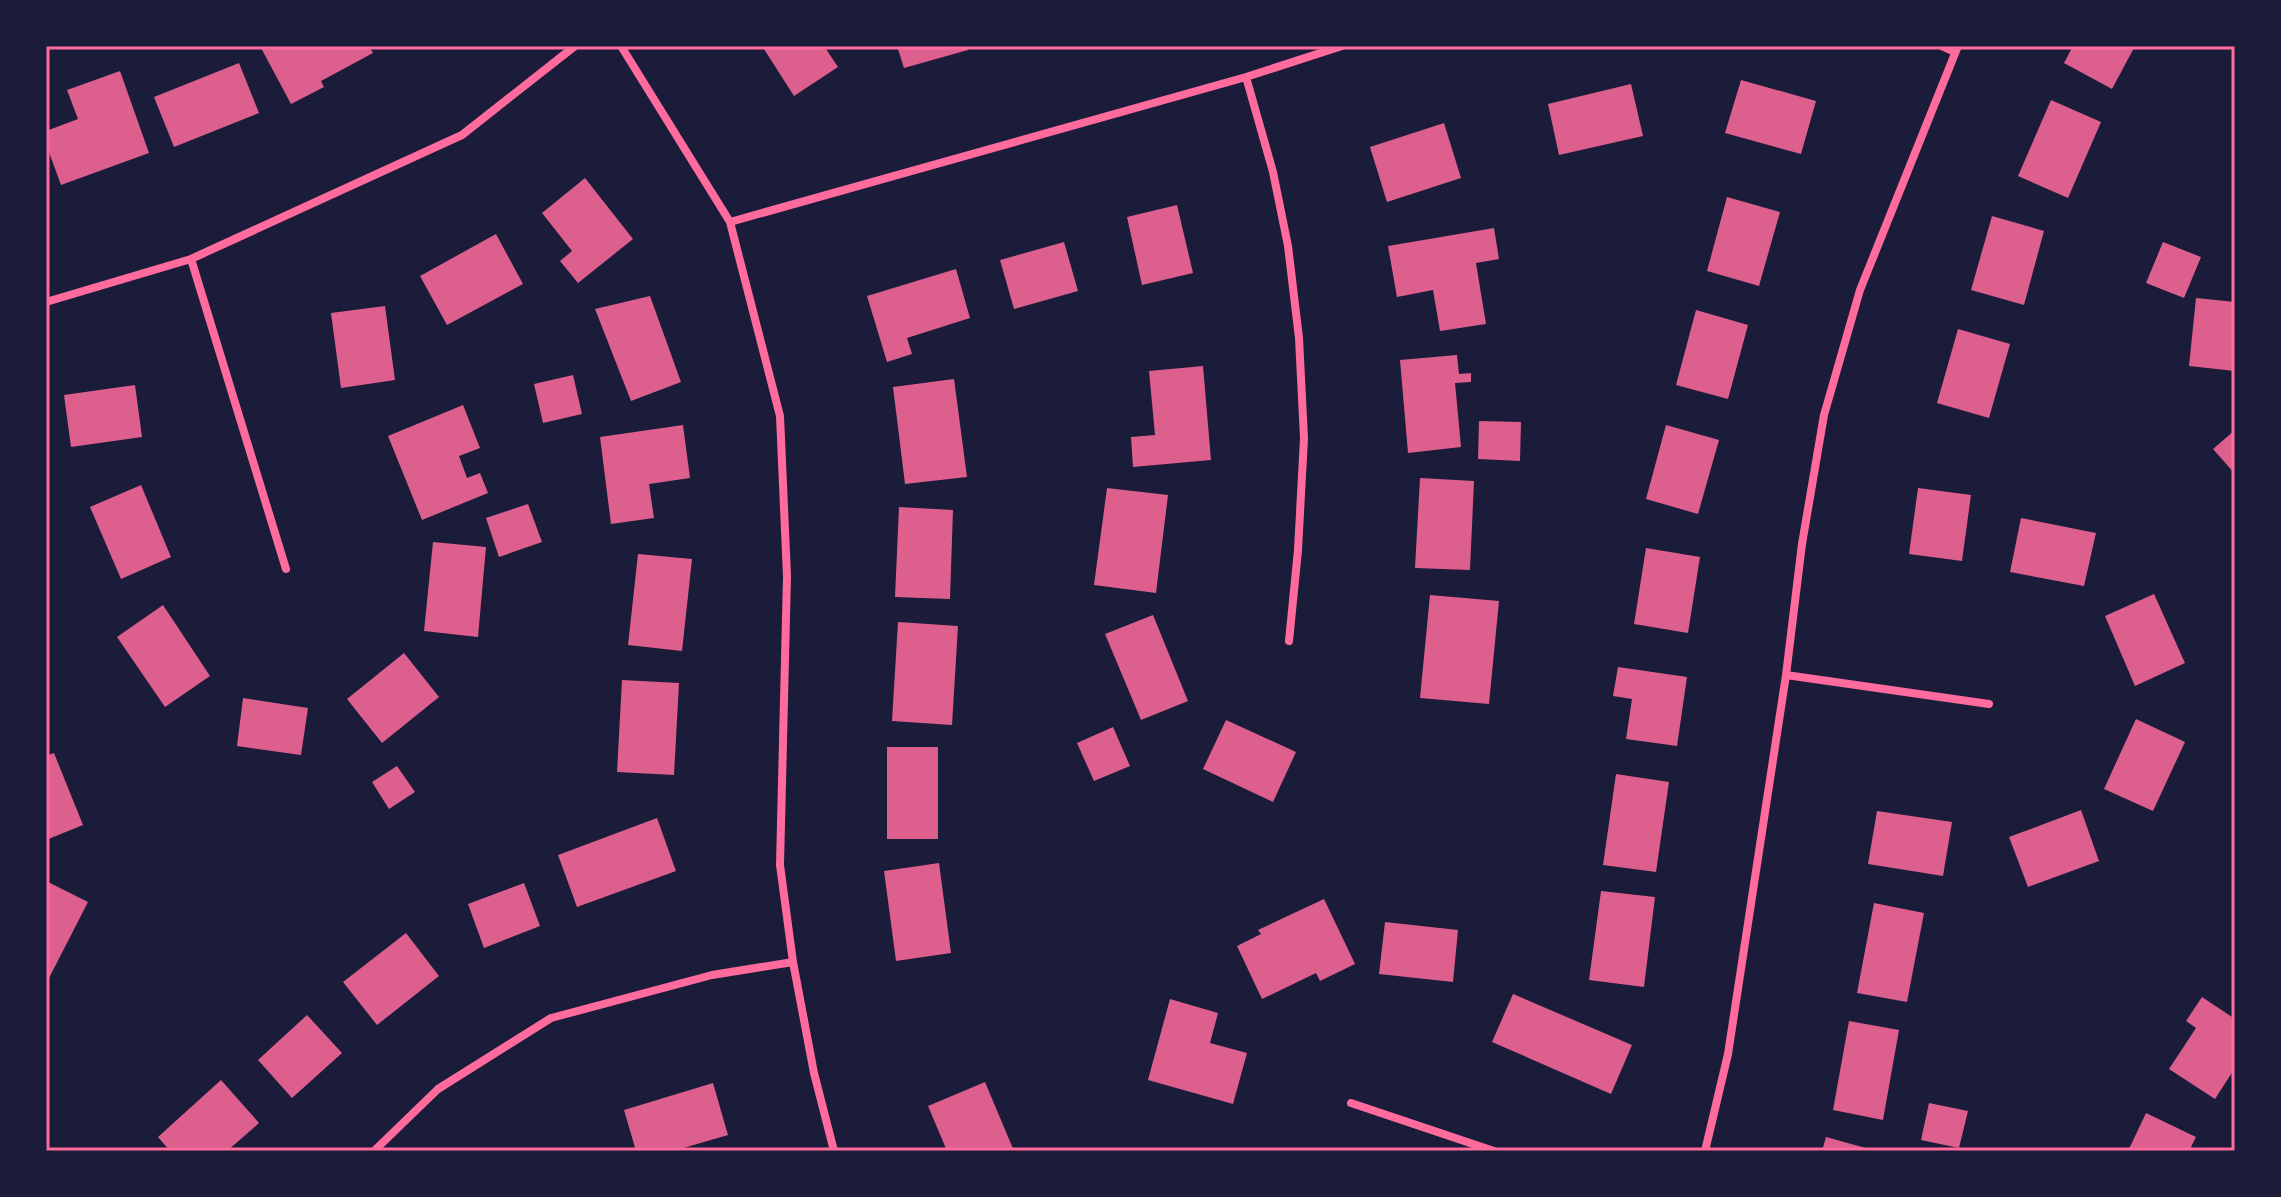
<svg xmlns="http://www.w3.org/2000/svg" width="2281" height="1197" font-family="'DejaVu Sans',sans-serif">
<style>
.building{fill:#dd5f8e}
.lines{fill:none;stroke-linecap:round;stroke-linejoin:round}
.minor{stroke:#ff6b9d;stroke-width:8}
.neatline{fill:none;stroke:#ff6b9d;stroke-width:3}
</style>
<rect width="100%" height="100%" fill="#1b1b3a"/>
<path class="building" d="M260 46H369L373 53 321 81 324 87 291 104Z
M762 46H824L838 67 794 96Z
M897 46H967L968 50 904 68Z
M2073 46H2135L2112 89 2064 63Z
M239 63 259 113 174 147 154 97Z
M120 71 149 153 61 185 46 144V131L78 119 67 90Z
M1741 80 1816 101 1801 154 1725 133Z
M1631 84 1643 136 1559 155 1548 104Z
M2051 100 2101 122 2068 198 2018 176Z
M1444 123 1461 178 1387 202 1370 147Z
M585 178 633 239 578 283 560 261 572 251 542 213Z
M1727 197 1780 212 1759 286 1707 271Z
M1177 205 1193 273 1142 285 1127 217Z
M1992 216 2044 231 2024 305 1971 290Z
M1494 228 1499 259 1476 263 1486 324 1440 331 1433 290 1397 297 1388 246Z
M496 234 523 284 447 325 420 276Z
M1064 242 1078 291 1014 309 1000 260Z
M2163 242 2201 257 2184 298 2146 283Z
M956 269 970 318 907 338 912 354 887 362 867 296Z
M650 296 681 382 631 401 595 309Z
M2196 298 2235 302V371L2189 366Z
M385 306 395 380 341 388 331 313Z
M1696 310 1748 325 1728 399 1676 385Z
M1958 329 2010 344 1989 418 1937 403Z
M1457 355 1459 374 1471 373V382L1455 383 1461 447 1408 453 1400 360Z
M1203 366 1211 460 1133 467 1131 437 1155 435 1149 371Z
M573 375 582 414 543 423 534 384Z
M954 379 967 477 905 484 893 387Z
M135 385 142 437 71 447 64 395Z
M463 405 480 448 459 456 467 478 480 473 488 493 422 520 388 436Z
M1479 421 1521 422 1520 461 1478 459Z
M683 425 690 478 649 484 654 518 611 524 600 437Z
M1666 425 1719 440 1698 514 1646 499Z
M2235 430V474L2213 449Z
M1420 478 1474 481 1470 570 1415 568Z
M141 485 171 557 121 579 90 507Z
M1107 488 1168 495 1156 593 1094 585Z
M1918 488 1971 495 1962 561 1909 554Z
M528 504 542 542 499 557 486 518Z
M899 507 953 510 950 599 895 597Z
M2021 518 2096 533 2084 586 2010 572Z
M433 542 486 547 478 637 424 631Z
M1646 548 1700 557 1688 633 1634 624Z
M638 554 692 559 682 651 628 645Z
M2154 594 2185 663 2135 686 2105 616Z
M1430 595 1499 601 1489 704 1420 698Z
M163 605 210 676 165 707 117 637Z
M1153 615 1188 701 1141 720 1105 634Z
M898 622 958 626 952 725 892 721Z
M404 653 439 697 382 743 347 699Z
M1618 667 1687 677 1677 746 1626 739 1632 699 1613 696Z
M622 680 679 683 674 775 617 772Z
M243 698 308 708 301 755 237 746Z
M2136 719 2185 742 2153 811 2104 789Z
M1226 720 1296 752 1273 802 1203 769Z
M1113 727 1130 766 1094 781 1077 743Z
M887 747H938V839H887Z
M54 753 83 825 46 840V756Z
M397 766 415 792 389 809 372 782Z
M1616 774 1669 782 1656 872 1603 865Z
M2081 810 2099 861 2028 887 2009 837Z
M1877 811 1952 822 1943 876 1868 864Z
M657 818 676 871 577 907 558 855Z
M939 863 951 953 896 961 884 871Z
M46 881 88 902 48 980 46 979Z
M524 883 540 926 484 948 468 904Z
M1601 891 1655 897 1644 987 1589 980Z
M1324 899 1355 964 1320 981 1316 973 1262 999 1237 946 1261 934 1258 930Z
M1874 903 1924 913 1907 1002 1857 993Z
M1385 922 1458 930 1453 982 1379 974Z
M406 933 439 976 377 1025 343 982Z
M1513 994 1632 1045 1611 1094 1492 1042Z
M2202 997 2235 1019V1068L2215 1099 2169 1069 2196 1028 2186 1021Z
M1170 999 1218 1013 1210 1043 1247 1053 1233 1104 1148 1080Z
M307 1015 342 1053 292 1098 258 1060Z
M1849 1021 1899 1030 1883 1120 1833 1110Z
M221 1080 259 1123 227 1151H170L158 1137Z
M985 1082 1014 1151H947L928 1106Z
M713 1083 728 1135 673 1151H636L624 1110Z
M1929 1103 1968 1111 1959 1148 1921 1140Z
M2146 1113 2196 1137 2189 1151H2128Z
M1826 1137 1873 1150V1151H1822Z"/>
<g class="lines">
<path class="minor" d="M621 46 730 222 780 416 787 576 780 865 793 962 814 1073 834 1151
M1942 46 1955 52
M1246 77 1273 172 1288 246 1299 338 1304 438 1298 550 1289 641
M730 222 1246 77 1342 46
M191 259 286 569
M46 302 191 259 462 135 575 46
M1786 675 1989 704
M1351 1103 1494 1151
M374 1151 438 1089 551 1018 712 975 793 962
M1705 1151 1728 1054 1786 675 1802 544 1824 415 1860 290 1958 46"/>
</g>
<rect width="2281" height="1197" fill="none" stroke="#1b1b3a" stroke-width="96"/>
<rect x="48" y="48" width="2185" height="1101" class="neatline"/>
</svg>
